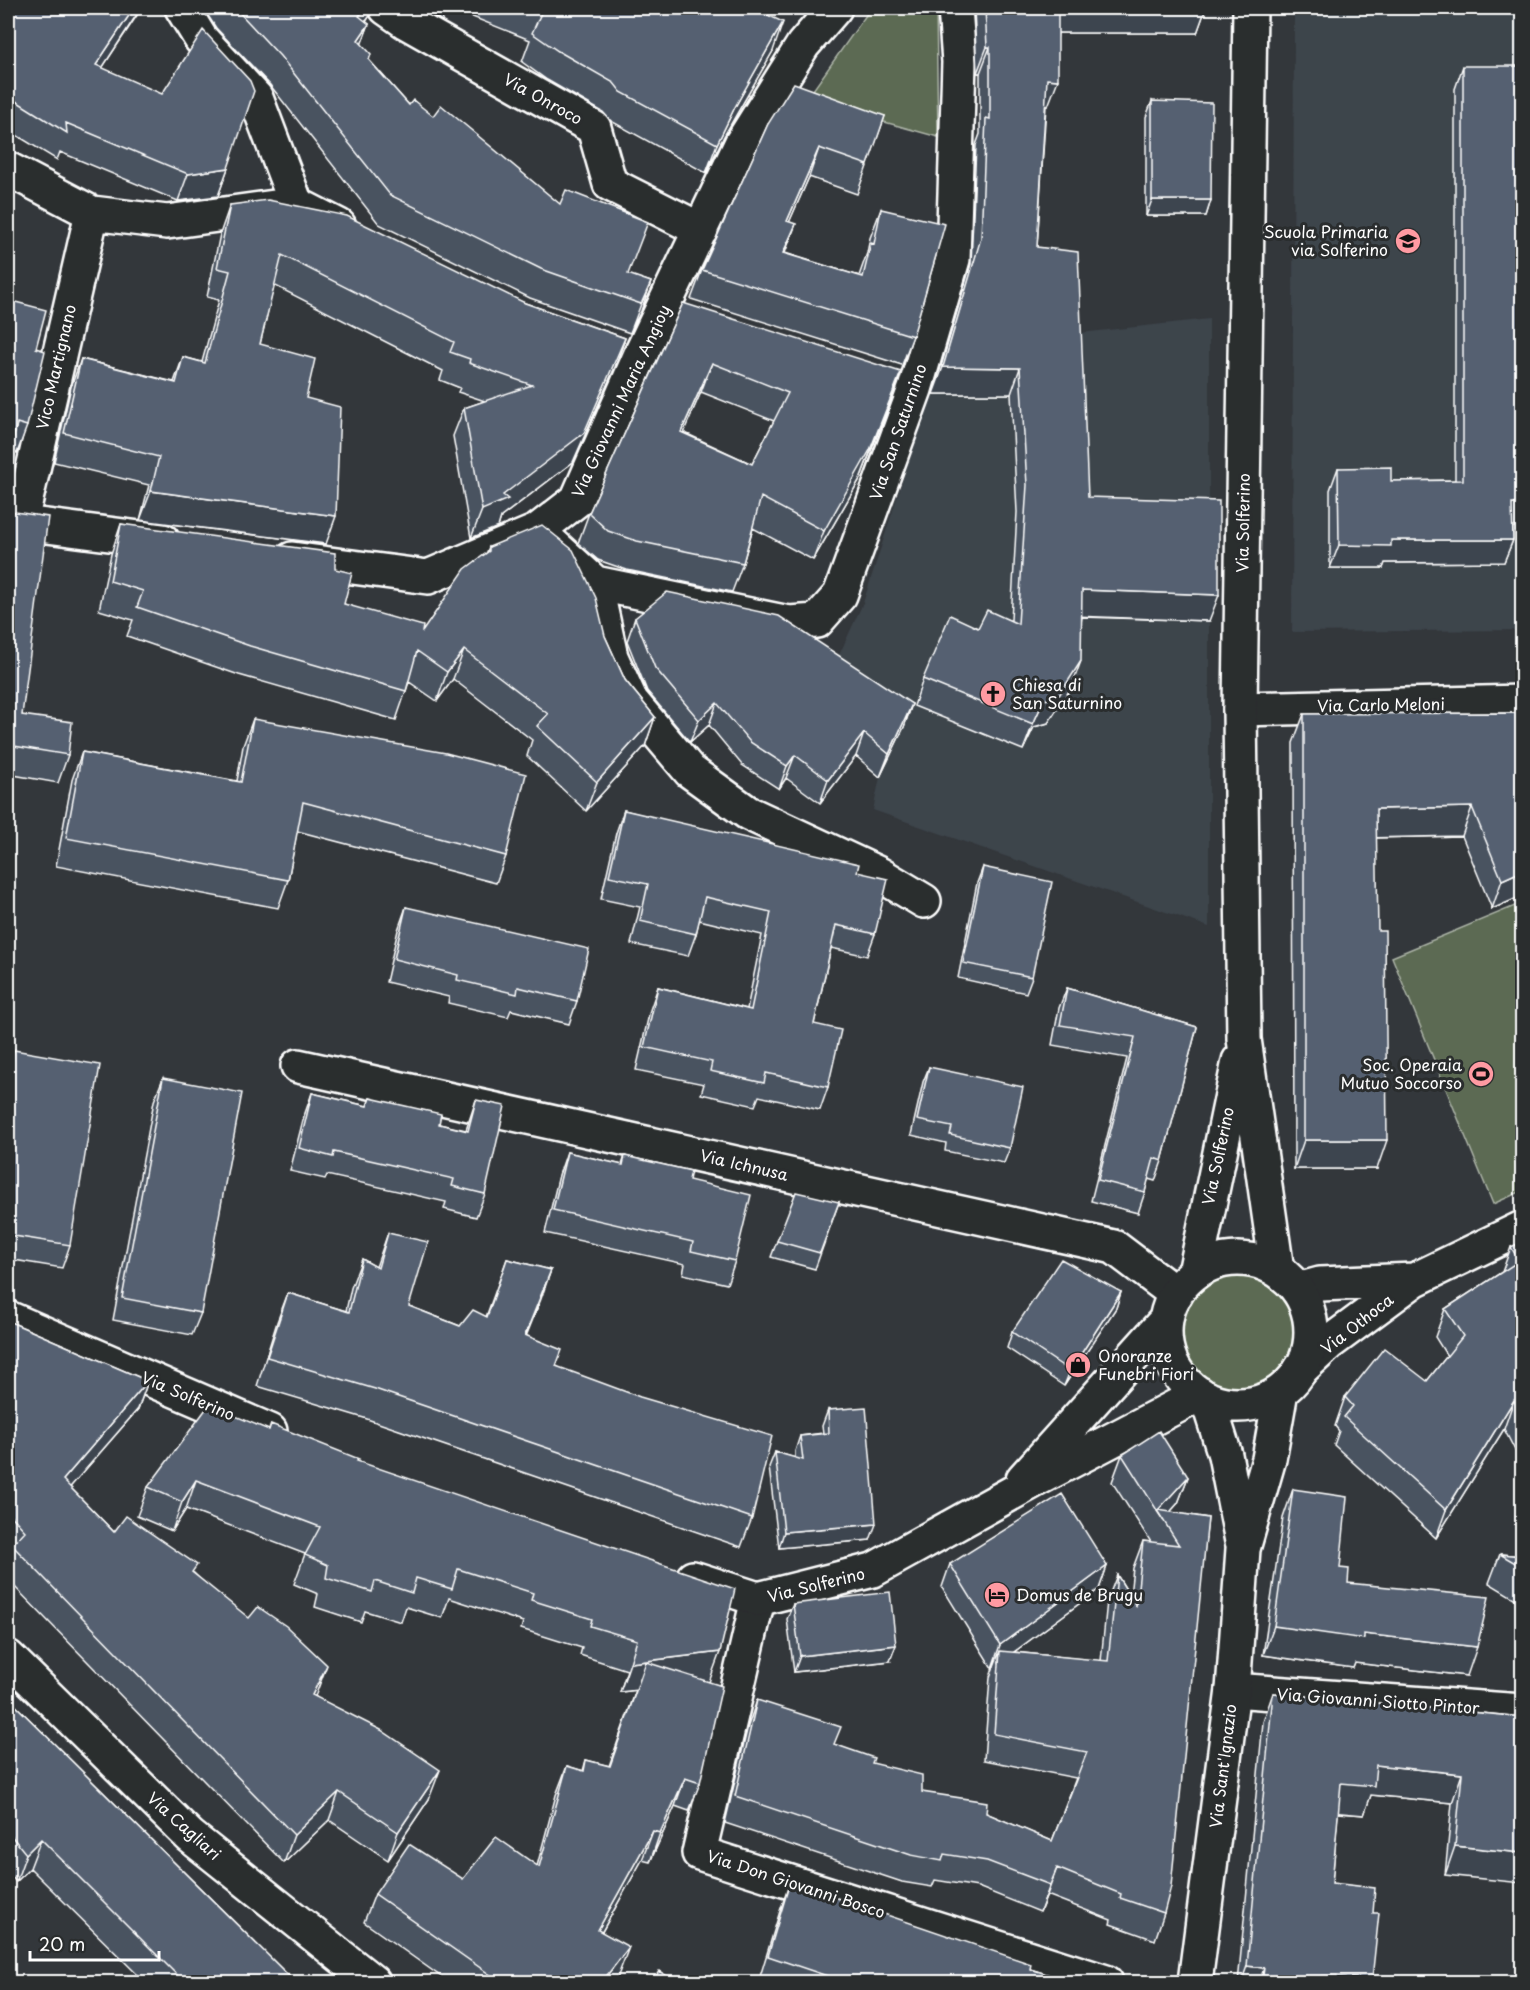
<svg xmlns="http://www.w3.org/2000/svg" width="1530" height="1990" font-family="'Playpen Sans',sans-serif">
<style>
.built{fill:#3d444b}
.green{fill:#5b6a52;stroke:#adb4a8;stroke-width:1.5}
.lines{fill:none;stroke-linecap:round;stroke-linejoin:round}
.minor-casing{stroke:#fff;stroke-width:38}
.tertiary-casing{stroke:#fff;stroke-width:38}
.secondary-casing{stroke:#fff;stroke-width:38}
.minor{stroke:#2a2d2e;stroke-width:33}
.tertiary{stroke:#2a2d2e;stroke-width:33}
.secondary{stroke:#2a2d2e;stroke-width:33}
.wall{fill:#495361;stroke:#fff;stroke-width:1.5;fill-rule:evenodd}
.shaded-wall{fill:#3c444f;stroke:#fff;stroke-width:1.5}
.building{fill:#556171;stroke:#fff;stroke-width:1.5;fill-rule:evenodd}
.labels{text-anchor:middle;stroke-width:6;stroke-linejoin:round;paint-order:stroke}
.street-label{font-size:16px;fill:#fff;stroke:#2a2d2e}
.poi-label{font-size:16px;fill:#fff;stroke:#2a2d2e;text-anchor:start}
</style>
<rect width="100%" height="100%" fill="#33373b"/>
<filter id="ink" filterUnits="userSpaceOnUse"><feTurbulence type="fractalNoise" baseFrequency=".0167" numOctaves="2"/><feDisplacementMap in="SourceGraphic" scale="12" xChannelSelector="R" yChannelSelector="G"/><feConvolveMatrix kernelMatrix="1 2 1 2 8 2 1 2 1" color-interpolation-filters="sRGB"/></filter>
<g filter="url(#ink)">
<path class="built" d="M1294 8H1522V630L1292 632Z
M966 267 1069 279 1071 334 1209 319V927L873 810 880 777 904 727 829 677 863 603 955 318Z"/>
<path class="green" d="M871 8H936L938 137 806 100Z
M1522 903V1191L1493 1204 1392 957Z
M1178 1332a60 60 0 1 1 120 0a60 60 0 1 1-120 0Z"/>
<g class="lines">
<g class="minor-casing">
<path id="minor" d="M182 8 201 39 256 98 296 204
M386 8 406 22 594 128 610 184 701 230
M8 169 92 213 167 222 296 204 339 226
M8 521 163 541
M21 521 92 213
M552 544 595 583 789 623 817 621 840 595 915 389 953 259 959 62 955 8
M292 559 428 577 537 531 577 500 640 356 741 144 803 45 835 8
M595 583 611 657 631 701 690 771 748 813 879 874 924 901
M1240 709 1522 702
M298 1066 1114 1247 1176 1294
M758 1599 699 1853 1106 1982
M1233 1690 1522 1711"/>
</g>
<g class="tertiary-casing">
<path id="tertiary" d="M1298 1290 1320 1284 1414 1280
M1300 1370 1329 1343 1414 1280 1522 1228"/>
</g>
<g class="secondary-casing">
<path id="secondary" d="M1250 8 1240 709 1244 1039 1277 1270
M1165 1332a73 73 0 1 1 146 0a73 73 0 1 1-146 0Z
M1195 1273 1239 1061
M8 1318 270 1431
M1207 1398 1225 1455 1242 1541
M1023 1479 1166 1320
M693 1578 758 1599 873 1570 1039 1478 1200 1394
M8 1657 190 1836 373 1982
M1195 1982 1233 1690 1243 1549 1269 1459 1281 1391"/>
</g>
<use href="#minor" class="minor"/>
<use href="#tertiary" class="tertiary"/>
<use href="#secondary" class="secondary"/>
</g>
<path class="wall" d="M8 8 140 11 102 68 228 168 218 196 178 201 60 152 57 160 8 130Z
M203 8H373L369 17 366 22 369 24 361 44 369 60 409 105 433 116 629 275 651 282 641 311 630 333 530 298 379 224 270 85 216 28Z
M421 8H447L442 21Z
M450 8H752L773 51 724 136 706 173 611 121 603 112 547 80 522 62 530 40Z
M974 8H1206L1197 33H1058L1048 106H1046L1037 247 1088 497 1209 621 1082 617 1071 688 1048 723 1034 727 1023 750 914 706 923 679 978 628 1011 620 1017 512 1011 394H933L971 264 976 145 980 134V73H977Z
M1463 66 1513 527V540L1504 562 1385 563 1383 568H1330V490L1338 468 1391 481 1455 480V89Z
M1152 101 1211 200 1206 216H1146V117Z
M885 116 857 194 809 177 789 222 785 253 859 276 867 253 870 238 881 209 913 336 902 365 691 299 702 270 768 124Z
M230 205 525 303 625 338 615 367 573 462 501 517 498 527 471 538 453 436 464 408 485 401 458 392 460 388 440 380 443 371 274 285 260 344 306 398 326 544 140 520 149 485 54 462 71 387 81 359 174 382 183 357 202 362 219 300 207 297 220 234Z
M683 303 891 401 860 479 813 560 753 528 743 563 732 592 627 570 598 560 578 543 589 513ZM701 392 774 421 752 464 683 432Z
M36 348 27 426 17 453 10 451Z
M8 510 22 715 68 755 58 783 8 774Z
M121 524 335 569 344 604 422 632 486 554 489 547 605 636 625 680 655 717 645 746 586 811 527 756 532 740 453 679 437 701 409 682 396 720 239 675 127 636 133 620 99 610 111 554Z
M635 618 912 704 904 727 880 777 856 756 820 803 786 778 779 789 742 765 709 725 690 742 647 691 627 641Z
M1522 713V896L1492 909 1462 836 1376 838 1377 1169H1294L1293 743 1304 714Z
M253 719 506 856 496 883 297 831 288 880 278 908 56 866 72 780 82 752 237 781 243 746Z
M624 810 857 872 875 934 867 956 831 948 814 1024 828 1087 820 1110 759 1096 755 1106 701 1094 704 1084 636 1070 650 1010 658 987 747 1009 762 935 699 920 696 934 688 956 631 944 640 907 601 899 616 833Z
M983 867 1032 977 1026 993 958 978 977 883Z
M406 907 577 1001 569 1024 511 1010 508 1017 448 1003 449 997 386 982 398 930Z
M1067 988 1197 1027 1162 1161 1155 1181 1148 1179 1145 1192 1138 1213 1091 1201 1127 1058 1052 1045 1059 1008Z
M14 1050 70 1245 62 1268 8 1259V1068Z
M929 1067 1010 1148 1004 1163 945 1151 946 1143 911 1135 923 1082Z
M163 1078 201 1313 192 1335 113 1320 154 1101Z
M312 1093 367 1106 370 1098 439 1124 466 1130 476 1100 485 1194 476 1217 444 1209 446 1202 327 1175 325 1179 290 1171 304 1116Z
M567 1152 622 1165 625 1156 689 1180 735 1261 727 1284 683 1274 685 1264 545 1233 559 1175Z
M839 1202 815 1269 771 1257 777 1241Z
M388 1233 409 1306 460 1326 486 1317 507 1259 551 1270 526 1335 557 1366 752 1518 741 1547 364 1418 257 1386 277 1322 288 1293 346 1311 351 1288 362 1259 376 1267Z
M1522 1242V1464L1504 1429 1436 1538 1334 1445 1339 1431 1335 1426 1345 1397 1427 1381 1447 1356 1435 1337 1445 1309 1502 1272 1511 1247Z
M1121 1292 1116 1308 1064 1386 1007 1348 1012 1332Z
M8 1321 148 1381 138 1409 70 1487 114 1532 194 1573 315 1696 429 1799 388 1860 329 1820 284 1863 8 1580V1556L9 1553 8 1552Z
M828 1410 870 1540 779 1548 769 1467 775 1452 795 1458V1451L800 1436 823 1433 822 1426Z
M269 1430 358 1462 709 1682H708L700 1783 689 1811 675 1806 650 1862 642 1860 602 1932 618 1976 613 1983H450L364 1922 375 1894 537 1866 556 1795 567 1766 583 1771 586 1760 609 1766 636 1690 620 1692 627 1670 580 1655 582 1648 521 1629 523 1622 449 1598 442 1618 406 1607 401 1622 365 1611 361 1622 315 1607 318 1594 294 1584 305 1554 186 1509 172 1531 137 1516 148 1487Z
M1122 1455 1188 1477 1178 1503 1170 1512 1208 1518 1164 1913 1155 1940 1110 1924 1111 1920 1047 1895 1040 1912 978 1887 935 1880 932 1887 902 1882 725 1823 748 1726 757 1700 834 1744 872 1763 922 1792 986 1813 1052 1841 1076 1778 984 1760 990 1677 994 1666 992 1668 942 1587 950 1564 1107 1566 1099 1589 1014 1652 1101 1661 1107 1601 1117 1575 1130 1596 1133 1568 1143 1541 1151 1542 1112 1482Z
M1293 1489 1348 1583 1467 1676 1355 1663 1353 1668 1263 1655 1283 1518Z
M1500 1554 1522 1556V1603L1489 1583Z
M793 1604 890 1661 794 1672 787 1619Z
M1273 1693 1522 1717 1445 1875 1452 1803 1371 1795 1364 1815 1338 1813 1332 1883 1373 1913 1372 1979 1371 1983H1238L1263 1722Z
M8 1698 296 1983H146L30 1868 16 1882 8 1872Z
M790 1882 1030 1969 1076 1983H758L780 1911Z"/>
<path class="shaded-wall" d="M134 8H141L86 93 96 65Z
M366 8H373L369 17 349 45 359 16Z
M1058 8H1206L1197 33H1048Z
M783 22 773 51 724 136 706 173 717 144 735 107Z
M369 24 358 53V40Z
M987 47H990L980 73H977Z
M1047 79 1058 80 1048 106H1038Z
M819 148 809 177 777 250 787 221Z
M228 168 218 196 178 201 188 174Z
M1152 200H1211L1206 216H1146Z
M796 224 785 253H783Z
M651 282 641 311 630 333 641 304Z
M625 338 615 367 573 462 501 517 498 527 471 538 482 510 503 495Z
M712 363 701 392 671 461 681 432Z
M943 367 1020 368 1011 394H933Z
M901 372 860 479 813 560 824 531Z
M151 491 336 516 326 544 140 520Z
M1512 504H1522V527H1504Z
M1391 540H1513L1504 562 1385 563 1383 568H1330L1339 545Z
M1082 590 1219 595 1209 621 1073 616Z
M464 650 453 679 437 701 447 672Z
M1081 661 1071 688 1048 723 1034 727 1023 750 1033 724 1044 700Z
M717 703 709 725 690 742 699 720Z
M912 704 904 727 880 777 889 754Z
M655 717 645 746 586 811 597 782Z
M864 733 856 756 820 803 828 780Z
M795 755 786 778 779 789 787 766Z
M1472 807 1462 836 1365 838 1376 809Z
M1522 871V896L1492 909 1502 880Z
M1304 1140H1387L1377 1169H1294Z
M551 1270 541 1299 515 1364 525 1335Z
M1121 1292 1116 1308 1064 1386 1070 1371Z
M148 1381 138 1409 52 1508 63 1480Z
M1514 1400 1504 1429 1436 1538 1446 1510Z
M1188 1477 1178 1503 1163 1520 1157 1511Z
M196 1480 186 1509 172 1531 182 1502Z
M876 1524 870 1540 779 1548 784 1532Z
M1107 1566 1099 1589 999 1663 1000 1651 994 1666 992 1668 1000 1645Z
M1274 1626 1364 1634 1477 1647 1467 1676 1355 1663 1353 1668 1263 1655Z
M896 1645 890 1661 794 1672 800 1656Z
M720 1652 709 1682 620 1692 630 1663Z
M327 1665 316 1694 302 1723 312 1695Z
M1376 1765 1462 1774 1452 1803 1371 1795 1364 1815 1330 1812 1341 1783Z
M440 1770 429 1799 388 1860 398 1832Z
M685 1778 675 1806 650 1862 660 1833Z
M339 1792 329 1820 284 1863 294 1835Z
M653 1831 642 1860 587 1958 598 1930Z
M41 1839 30 1868 16 1882 26 1854Z
M1455 1846 1522 1853V1883L1445 1875Z
M1057 1868 1047 1895 1040 1912 1050 1885Z
M629 1947 618 1976 613 1983H601Z
M1247 1966 1264 1968 1259 1983H1241Z
M1323 1976 1372 1979 1371 1983H1321Z"/>
<path class="building" d="M8 8H134L96 65 162 94 203 30 250 81 254 91 228 168 188 174 66 123 67 133 8 96Z
M235 8H366L359 16 369 24 358 40 371 54 369 60 409 105 413 100 433 116 441 105 560 204 566 190 648 222 628 274 651 282 641 304 541 269 390 195 280 56Z
M532 8H752L783 22 735 107 717 144 621 92 614 83 558 51 532 33 542 11Z
M985 8H1058V80L1047 79 1037 247 1078 252 1088 497 1219 501V595L1082 590 1081 661 1058 697 1044 700 1033 724 923 679 950 615 978 628 987 610 1018 624 1027 485 1020 368 943 367 981 238 986 118 990 119V47H987Z
M1463 66H1522V504H1512L1513 540H1391V546L1339 545 1338 468 1391 467V481L1463 480Z
M794 83 885 116 868 165 819 148 787 221 796 224 783 253 863 277 871 243 874 244 881 209 945 224 913 336 702 270 768 124Z
M1152 101 1212 103 1211 200H1152Z
M268 200 347 216 525 303 625 338 584 433 503 495 508 499 482 510 464 408 532 385 469 363 470 359 450 352 454 342 282 255 260 344 315 359 306 398 340 407 336 516 151 491 159 457 64 433 81 359 176 383 183 357 205 363 230 271 217 268 230 205Z
M8 300 46 310 36 348 45 351 27 426 17 423 8 462Z
M683 303 901 372 870 450 824 531 761 497 743 563 637 541 608 531 589 513ZM712 363 788 393 752 464 681 432Z
M8 510 15 512 48 517 22 715 72 722 68 755 8 745Z
M121 524 335 553V569L352 573 344 604 423 626 422 632 465 569 489 551V547L542 525 573 550 596 598 605 636 625 680 655 717 597 782 537 726 548 714 464 650 447 672 417 651 406 691 250 646 137 607 143 591 110 581Z
M667 592 779 616 912 704 889 754 864 733 828 780 795 755 787 766 750 742 717 703 699 720 655 668 635 618Z
M1522 713V871L1502 880 1472 807 1376 809 1378 931H1385L1387 1140H1304V714Z
M253 719 446 753 526 774 506 856 303 802 288 880 66 838 82 752 241 782Z
M624 810 859 864 857 872 888 879 875 934 836 925 814 1024 841 1030 828 1087 766 1073 764 1083 710 1071 712 1062 644 1047 658 987 751 1010 771 912 705 897 696 934 640 921 648 884 609 876Z
M983 867 1052 882 1032 977 963 963Z
M406 907 589 949 577 1001 518 987 517 994 457 980 458 975 394 959Z
M1067 988 1197 1027 1162 1161 1154 1158 1145 1192 1098 1180 1135 1037 1060 1025Z
M14 1050 100 1065 70 1245 8 1235V1091Z
M929 1067 1023 1087 1010 1148 950 1135 952 1127 917 1120Z
M163 1078 242 1093 201 1313 122 1298Z
M312 1093 367 1106 370 1098 441 1114 439 1124 468 1131 476 1100 505 1106 485 1194 452 1186 454 1179 334 1152 333 1157 299 1148Z
M567 1152 623 1165 625 1156 691 1171 689 1180 751 1195 735 1261 691 1251 693 1242 553 1210Z
M796 1192 839 1202 820 1253 777 1241Z
M388 1233 428 1242 409 1306 460 1326 473 1310 487 1317 507 1259 551 1270 525 1335 562 1350 556 1366 640 1397 772 1436 752 1518 375 1389 267 1357 288 1293 349 1312 362 1259 378 1268Z
M1522 1242V1416L1514 1400 1446 1510 1344 1417 1353 1406 1345 1397 1384 1348 1427 1381 1463 1336 1445 1309 1519 1261 1511 1247Z
M1061 1259 1121 1292 1070 1371 1012 1332Z
M8 1321 148 1381 63 1480 114 1532 126 1516 197 1565 192 1572 249 1618 258 1607 286 1626 327 1665 312 1695 381 1730 440 1770 398 1832 339 1792 294 1835 12 1545 25 1531 8 1512Z
M209 1405 269 1430 271 1424 359 1459 357 1461 735 1589 720 1652 630 1663 637 1640 590 1626 592 1619 531 1600 533 1593 458 1569 452 1589 416 1578 412 1593 375 1581 372 1592 326 1578 328 1565 305 1555 320 1527 196 1480 182 1502 148 1487Z
M866 1407 876 1524 784 1532 775 1452 803 1460 800 1436 829 1433 828 1410Z
M1159 1431 1188 1477 1158 1510 1208 1518 1171 1886 1164 1913 1120 1898 1121 1894 1057 1868 1050 1885 987 1861 944 1854 942 1861 911 1855 735 1796 757 1700 841 1727 834 1744 874 1758 872 1763 922 1775V1792L987 1802 986 1813 1052 1841 1087 1752 994 1734 1000 1651 1108 1661 1117 1575 1136 1606 1143 1541 1179 1545 1122 1455Z
M1293 1489 1347 1497 1340 1568 1349 1569 1348 1583 1489 1597 1477 1647 1364 1634V1639L1274 1626Z
M1062 1494 1107 1566 1000 1645 950 1564Z
M1500 1554 1522 1556V1567Z
M890 1592 896 1645 800 1656 793 1604Z
M646 1662 722 1686 700 1783 685 1778 660 1833 653 1831 598 1930 629 1947 601 1983H502L375 1894 409 1844 463 1879 496 1837 539 1867 567 1766 584 1771 586 1760 610 1766Z
M1273 1693 1522 1717V1853L1455 1846 1462 1774 1376 1765 1374 1786 1341 1783 1332 1883 1375 1888 1373 1913H1379L1372 1979 1323 1976 1322 1983H1262L1264 1968 1247 1966Z
M8 1698 296 1983H185L41 1839 26 1854 9 1833 8 1835Z
M790 1882 1031 1964 1030 1969 1076 1983H848L768 1956Z
M659 1971 678 1983H652Z"/>
</g>
<defs>
<g id="school-disc" transform="scale(1.35)"><circle r="9.5" fill="#ff9aa2" stroke="#2a2d2e"/><path d="M0-5L7-2L0 1L-7-2ZM-4 1L0 2.5L4 1V4Q0 6-4 4Z" fill="#111"/></g>
<g id="church-disc" transform="scale(1.35)"><circle r="9.5" fill="#ff9aa2" stroke="#2a2d2e"/><path d="M-1.2-6h2.4v3.5h3.3v2.4h-3.3V6h-2.4V-.1h-3.3v-2.4h3.3Z" fill="#111"/></g>
<g id="stadium-disc" transform="scale(1.35)"><circle r="9.5" fill="#ff9aa2" stroke="#2a2d2e"/><path d="M0-5a6.5 5 0 1 0 0 10a6.5 5 0 1 0 0-10ZM-3.5-1.8h7v3.6h-7Z" fill="#111"/></g>
<g id="shop-disc" transform="scale(1.35)"><circle r="9.5" fill="#ff9aa2" stroke="#2a2d2e"/><path d="M-5-2.5h2.3a2.7 3.5 0 0 1 5.4 0H5L5.5 6h-11ZM-1.5-2.5h3a1.5 2.3 0 0 0-3 0Z" fill="#111"/></g>
<g id="hotel-disc" transform="scale(1.35)"><circle r="9.5" fill="#ff9aa2" stroke="#2a2d2e"/><path d="M-6-4.5h1.5V1H6V5H4.5V3h-9V5H-6ZM-4 0a1.8 1.8 0 1 1 3.6 0ZM.5 0V-2.5h3Q6-2.5 6 0Z" fill="#111"/></g>
</defs>
<g fill-rule="evenodd">
<use href="#school-disc" x="1408" y="241"/>
<use href="#church-disc" x="993" y="694"/>
<use href="#stadium-disc" x="1481" y="1074"/>
<use href="#shop-disc" x="1078" y="1365"/>
<use href="#hotel-disc" x="997" y="1595"/>
</g>
<g class="labels">
<g class="street-label">
<text transform="translate(543 99) rotate(29)" y="6">Via Onroco</text>
<text transform="translate(56 367) rotate(-77)" y="6">Vico Martignano</text>
<text transform="translate(621 401) rotate(-65)" y="6">Via Giovanni Maria Angioy</text>
<text transform="translate(898 432) rotate(-71)" y="6">Via San Saturnino</text>
<text transform="translate(1243 523) rotate(-89)" y="6">Via Solferino</text>
<text transform="translate(1381 705) rotate(-1)" y="6">Via Carlo Meloni</text>
<text transform="translate(1218 1156) rotate(-78)" y="6">Via Solferino</text>
<text transform="translate(744 1165) rotate(13)" y="6">Via Ichnusa</text>
<text transform="translate(1357 1324) rotate(-38)" y="6">Via Othoca</text>
<text transform="translate(188 1396) rotate(23)" y="6">Via Solferino</text>
<text transform="translate(816 1585) rotate(-14)" y="6">Via Solferino</text>
<text transform="translate(1378 1701) rotate(4)" y="6">Via Giovanni Siotto Pintor</text>
<text transform="translate(1223 1766) rotate(-83)" y="6">Via Sant'Ignazio</text>
<text transform="translate(184 1826) rotate(42)" y="6">Via Cagliari</text>
<text transform="translate(796 1884) rotate(18)" y="6">Via Don Giovanni Bosco</text>
</g>
<g class="poi-label">
<text x="1388" y="238" text-anchor="end">Scuola Primaria<tspan x="1388" dy="18">via Solferino</tspan></text>
<text x="1012" y="691">Chiesa di<tspan x="1012" dy="18">San Saturnino</tspan></text>
<text x="1462" y="1071" text-anchor="end">Soc. Operaia<tspan x="1462" dy="18">Mutuo Soccorso</tspan></text>
<text x="1098" y="1362">Onoranze<tspan x="1098" dy="18">Funebri Fiori</tspan></text>
<text x="1016" y="1601">Domus de Brugu</text>
</g>
</g>
<rect width="1530" height="1990" fill="none" stroke="#2a2d2e" stroke-width="30"/>
<rect x="15" y="15" width="1500" height="1960" fill="none" stroke="#fff" stroke-width="2" filter="url(#ink)"/>
<path d="M30 1951v9h129v-9" fill="none" stroke="#ffffff" stroke-width="3"/>
<text x="39" y="1951" font-size="18" fill="#ffffff" stroke="#2a2d2e" stroke-width="4.5" paint-order="stroke">20 m</text>
</svg>
